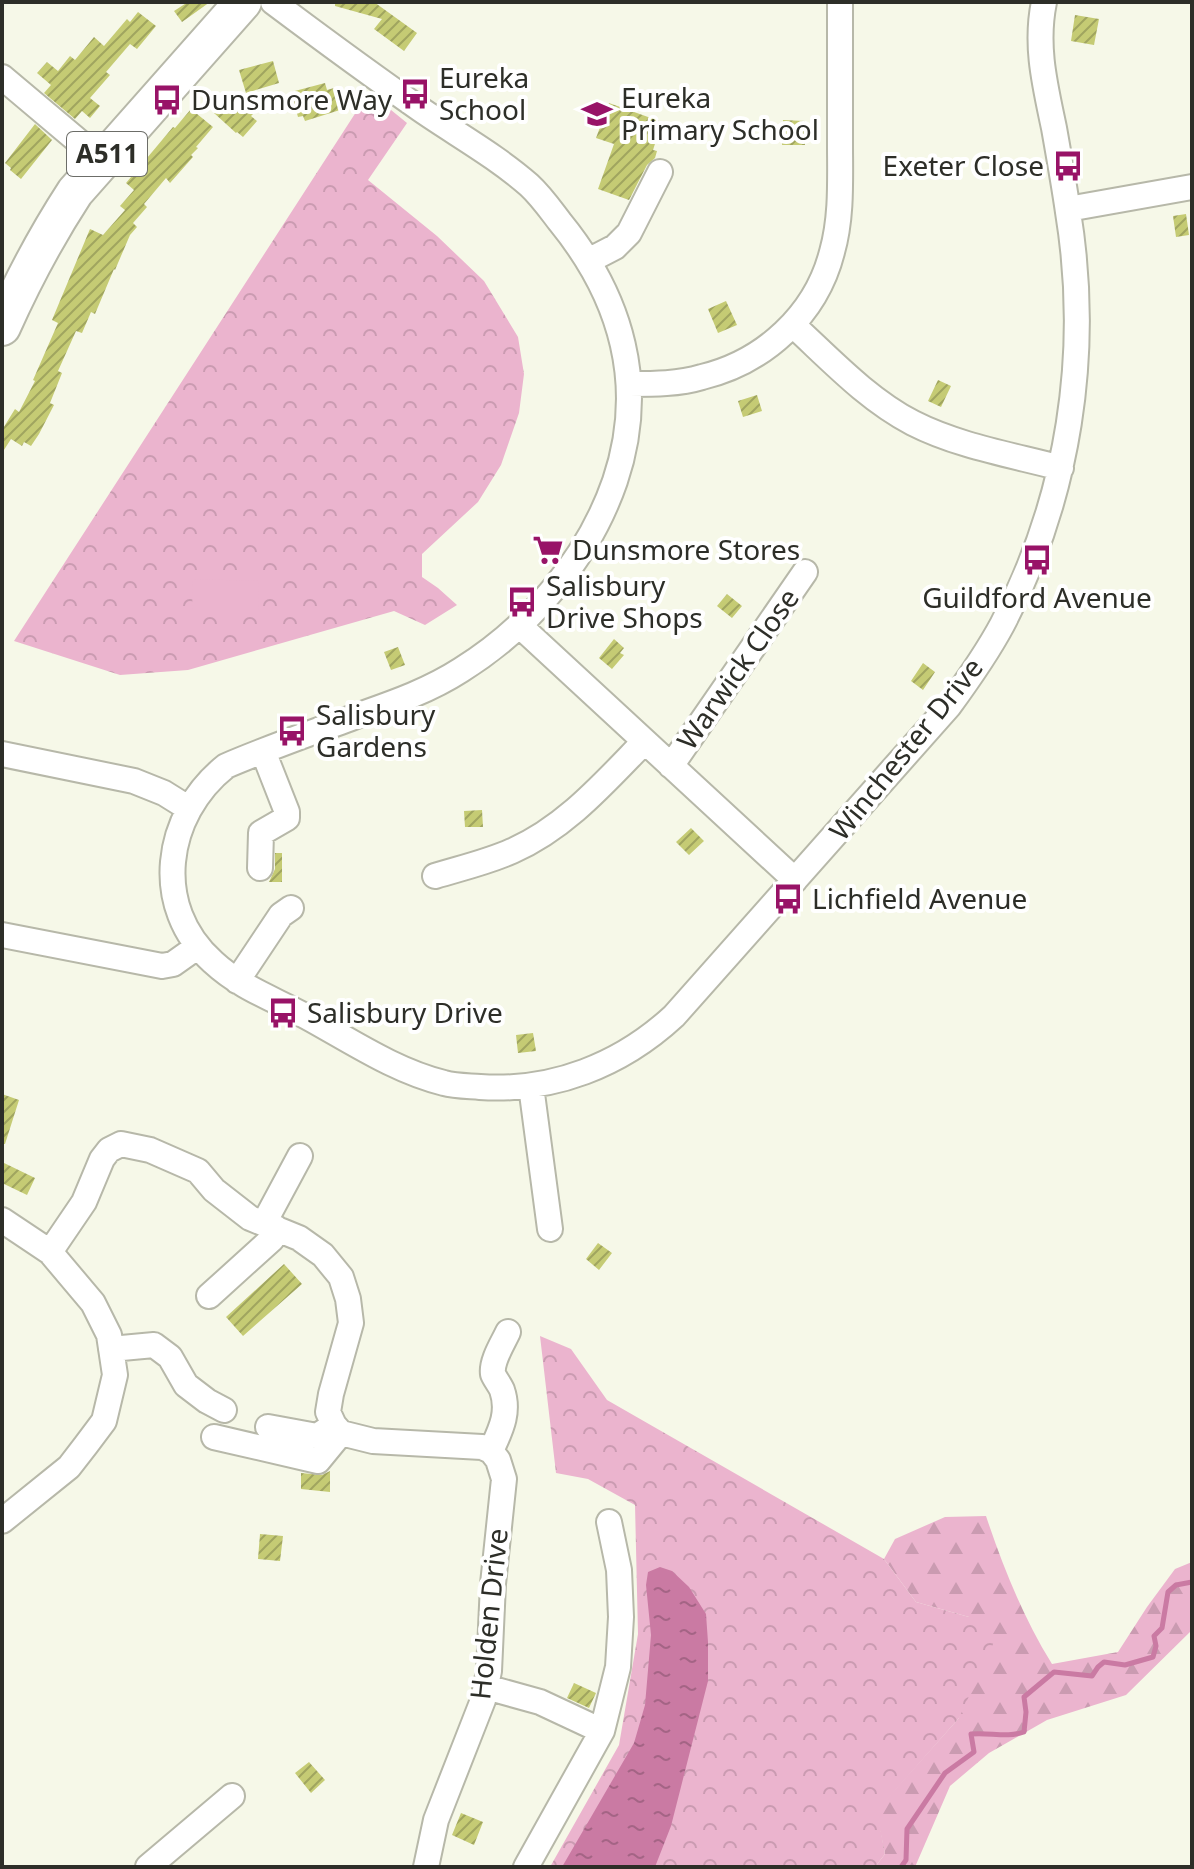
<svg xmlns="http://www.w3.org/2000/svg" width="1194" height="1869" font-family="'Noto Sans',sans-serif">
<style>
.forest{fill:url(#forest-firs)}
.park{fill:url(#park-crowns)}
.pitch{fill:#ebb4ce}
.water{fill:url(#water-ripples)}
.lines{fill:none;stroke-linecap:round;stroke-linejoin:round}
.stream{stroke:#ca7aa3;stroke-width:5}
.building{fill:url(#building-hatch)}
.minor-casing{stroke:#b7b8a9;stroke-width:28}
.highway-casing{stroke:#b7b8a9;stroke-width:40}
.minor{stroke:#fff;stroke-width:24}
.highway{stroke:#fff;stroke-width:36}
.labels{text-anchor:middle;stroke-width:8;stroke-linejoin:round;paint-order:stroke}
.shield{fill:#fff;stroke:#6c6d68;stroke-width:2}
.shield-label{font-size:26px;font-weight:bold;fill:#2d2e28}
.poi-label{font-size:28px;fill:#2d2e28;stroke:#fff;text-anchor:start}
.street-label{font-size:28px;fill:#2d2e28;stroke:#fff}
</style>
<defs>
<pattern id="forest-firs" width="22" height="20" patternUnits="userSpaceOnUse" patternTransform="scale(2)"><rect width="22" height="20" fill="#ebb4ce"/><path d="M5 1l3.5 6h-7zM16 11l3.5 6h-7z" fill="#ca9bb1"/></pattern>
<pattern id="park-crowns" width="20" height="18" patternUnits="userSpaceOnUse" patternTransform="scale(2)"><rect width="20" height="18" fill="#ebb4ce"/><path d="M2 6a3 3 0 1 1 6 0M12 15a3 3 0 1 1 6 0" fill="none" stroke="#ca9bb1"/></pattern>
<pattern id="water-ripples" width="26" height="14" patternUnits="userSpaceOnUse" patternTransform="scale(2)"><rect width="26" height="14" fill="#ca7aa3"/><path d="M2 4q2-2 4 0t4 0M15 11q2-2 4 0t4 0" fill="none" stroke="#a46485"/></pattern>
<pattern id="building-hatch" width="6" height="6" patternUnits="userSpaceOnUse" patternTransform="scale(2)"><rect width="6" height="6" fill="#c5cb74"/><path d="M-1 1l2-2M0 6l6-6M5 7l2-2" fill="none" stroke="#a0a55f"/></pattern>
</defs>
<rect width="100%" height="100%" fill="#f6f8e8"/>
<path class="forest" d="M986 1516C1003 1567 1023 1617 1052 1664L1118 1652 1147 1607 1175 1569 1192 1562V1630L1126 1695 1047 1720 989 1753 950 1786 915 1867H875L885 1854 876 1811 959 1718 969 1617 916 1602 884 1559 895 1539 945 1517Z"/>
<path class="park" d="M369 92 407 123 368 180 437 236 484 281 518 337 524 374 519 413 501 465 478 502 422 554V577L438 588 457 605 425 625 394 611 188 670 120 675 14 641Z
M540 1336 571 1349 607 1400 884 1559 916 1602 969 1617 994 1642 959 1718 877 1811 885 1854 875 1867H550L619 1745 638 1634 635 1505 588 1479 556 1473Z"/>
<path class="pitch" d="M193 579 259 581 258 611H192Z"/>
<path class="water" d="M660 1567 672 1571 689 1587 706 1614 708 1642V1681L671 1826 655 1867H562L634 1743 645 1705 651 1635 646 1585 648 1572Z"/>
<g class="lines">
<path class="stream" d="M901 1867 906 1860 907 1829 945 1773 974 1752 971 1734C989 1732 1007 1738 1024 1732L1026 1712 1024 1697 1054 1672 1092 1676 1098 1667 1104 1662 1125 1665 1153 1657 1156 1646 1154 1636 1162 1628 1168 1592 1176 1585 1192 1582"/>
</g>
<path class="building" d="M188 2H210L182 22 174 11Z
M335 2H374L417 33 404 51 374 29 382 19 335 6Z
M138 12 156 26 137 49 130 44 106 72 110 75 90 98 100 106 90 118 82 111 75 119 44 93 51 85 37 73 47 62 58 71 70 56 75 60 94 37 104 46 127 19 130 22Z
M1075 15 1099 19 1094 45 1071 41Z
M273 61 279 83 246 93 239 70Z
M325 83 327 90 334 88 340 110 305 121 303 116 298 117 291 92Z
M236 98 253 114 251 116 257 121 243 137 237 132 236 133 214 113 222 104 227 108Z
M609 103 662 122 653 150 657 151 655 158 647 165 629 200 598 189 614 144 596 138Z
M191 109 213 127 196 147 198 148 191 155 193 157 170 183 166 178 144 204 147 207 133 223 137 227 130 235 115 270 114 269 95 314 91 312 82 333 76 331 58 371 62 373 50 403 54 405 39 434 31 446 24 442 22 446 11 439 2 453V430L15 409 19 412 35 381 33 380 58 323 52 320 90 229 103 235 125 210 120 206 134 190 126 183 173 127 175 128Z
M783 120 805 121V145H782Z
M35 124 52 140 21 179 10 170 11 168 5 163Z
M1186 214 1189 235 1176 237 1173 216Z
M726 301 737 325 718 333 708 309Z
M938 380 951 386 941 407 928 401Z
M757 395 762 411 743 417 738 401Z
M727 594 742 606 732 618 717 606Z
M614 639 624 648 620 653 624 655 612 669 599 658Z
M398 647 405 665 391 670 384 652Z
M923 663 935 672 923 690 911 681Z
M482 810 483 827H465L464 811Z
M691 828 704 841 689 855 676 842Z
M275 853H282V882H269L275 869Z
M533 1033 536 1051 518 1053 516 1035Z
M2 1094 19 1100 5 1144H2Z
M2 1162 35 1178 27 1195 2 1183Z
M598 1243 612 1253 599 1270 586 1259Z
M284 1264 302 1284 243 1336 226 1317Z
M330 1471V1492L301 1489V1473L322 1475Z
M260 1534 283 1536 280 1561 258 1559Z
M574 1683 596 1693 589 1708 567 1698Z
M309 1762 325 1780 311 1793 295 1773Z
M461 1813 483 1822 474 1845 452 1835Z"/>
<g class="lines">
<g class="minor-casing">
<path id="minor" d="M273 2C321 38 370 74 420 109 456 134 496 156 529 185 541 196 550 209 560 222 622 298 647 386 615 481 588 559 530 627 461 670 430 690 396 702 362 714 317 731 270 747 226 766 164 815 151 907 213 962 241 988 274 999 307 1017 351 1041 395 1071 444 1083 455 1086 468 1086 480 1087 553 1092 621 1065 674 1016L949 706C968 680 987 653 1002 625 1069 498 1091 353 1068 212 1064 184 1059 156 1054 128 1045 85 1035 46 1044 2
M2 77 84 146 103 158
M1068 209 1192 187
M588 261 615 247 629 233 660 172
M793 325C831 360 867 399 913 423 958 446 1012 455 1061 468
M629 384C654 384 679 384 702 377 764 362 816 315 832 252 842 217 840 179 840 143 840 96 840 49 840 2
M520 626 795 880
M2 754 134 781 164 793 188 808
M671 766 805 572
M260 868 261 833 287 818V812L263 751
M435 876C461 868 488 862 512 851 565 828 604 783 644 742
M2 935 162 966 173 964 197 947
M237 981 281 915 291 908
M531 1086 550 1229
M2 1220 50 1252 93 1303 109 1335 115 1375 104 1421 86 1445 69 1467 2 1521
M264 1223 300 1156
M50 1252 84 1202 102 1159 109 1150 121 1144 150 1150 198 1171 214 1190 250 1218 299 1238 323 1255 341 1277 348 1299 351 1323 331 1394 328 1412 334 1425 341 1433 373 1441 482 1447 491 1451 498 1460 504 1479 493 1584 489 1671 483 1700 436 1820 426 1867
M209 1296 272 1239 276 1228
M111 1349 154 1345 170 1357 186 1385 207 1401 224 1410
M268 1427 317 1436 334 1425
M214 1437 318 1461 341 1433
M491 1451C500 1431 510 1413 502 1390 500 1385 495 1379 493 1374 491 1361 503 1343 508 1332
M486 1687 540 1702 602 1731 618 1667 621 1617 619 1570 609 1522
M148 1867 232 1796
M526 1867 602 1731"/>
</g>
<g class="highway-casing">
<path id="highway" d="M2 327C23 280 47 235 75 192L243 2"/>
</g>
<use href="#minor" class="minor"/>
<use href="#highway" class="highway"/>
</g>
<defs>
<g id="bus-bare" transform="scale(2.4)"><path d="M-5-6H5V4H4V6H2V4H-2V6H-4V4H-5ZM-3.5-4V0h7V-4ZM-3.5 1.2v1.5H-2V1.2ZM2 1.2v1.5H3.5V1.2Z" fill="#981367" stroke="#fff" stroke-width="2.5" paint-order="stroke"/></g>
<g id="school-bare" transform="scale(2.4)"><path d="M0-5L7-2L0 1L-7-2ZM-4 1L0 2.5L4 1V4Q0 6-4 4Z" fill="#981367" stroke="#fff" stroke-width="2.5" paint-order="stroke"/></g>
<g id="supermarket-bare" transform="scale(2.4)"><path d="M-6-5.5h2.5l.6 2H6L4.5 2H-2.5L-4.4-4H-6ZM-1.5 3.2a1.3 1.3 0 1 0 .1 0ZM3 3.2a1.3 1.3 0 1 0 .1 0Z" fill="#981367" stroke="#fff" stroke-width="2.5" paint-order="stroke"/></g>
</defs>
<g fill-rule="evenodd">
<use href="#bus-bare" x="415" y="94"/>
<use href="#bus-bare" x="167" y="100"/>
<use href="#school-bare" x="597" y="114"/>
<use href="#bus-bare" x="1068" y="166"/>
<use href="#supermarket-bare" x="548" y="550"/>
<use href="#bus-bare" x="1037" y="560"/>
<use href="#bus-bare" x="522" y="602"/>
<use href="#bus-bare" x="292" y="731"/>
<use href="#bus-bare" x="788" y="899"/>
<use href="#bus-bare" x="283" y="1013"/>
</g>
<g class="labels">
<rect class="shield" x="67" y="132" width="80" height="44" rx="6"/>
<g class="shield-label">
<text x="107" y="163">A511</text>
</g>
<g class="poi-label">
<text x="439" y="88">Eureka<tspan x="439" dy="32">School</tspan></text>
<text x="621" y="108">Eureka<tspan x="621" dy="32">Primary School</tspan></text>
<text x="191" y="110">Dunsmore Way</text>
<text x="1044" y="176" text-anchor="end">Exeter Close</text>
<text x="572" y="560">Dunsmore Stores</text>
<text x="546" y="596">Salisbury<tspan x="546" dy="32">Drive Shops</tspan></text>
<text x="1037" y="608" text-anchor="middle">Guildford Avenue</text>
<text x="316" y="725">Salisbury<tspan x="316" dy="32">Gardens</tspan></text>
<text x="812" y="909">Lichfield Avenue</text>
<text x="307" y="1023">Salisbury Drive</text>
</g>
<g class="street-label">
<text transform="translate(738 669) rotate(-55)" y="10">Warwick Close</text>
<text transform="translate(906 749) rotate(-51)" y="10">Winchester Drive</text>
<text transform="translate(489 1614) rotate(-84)" y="10">Holden Drive</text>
</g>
</g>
<rect width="1194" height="1869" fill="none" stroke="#2d2e28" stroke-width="8"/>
</svg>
